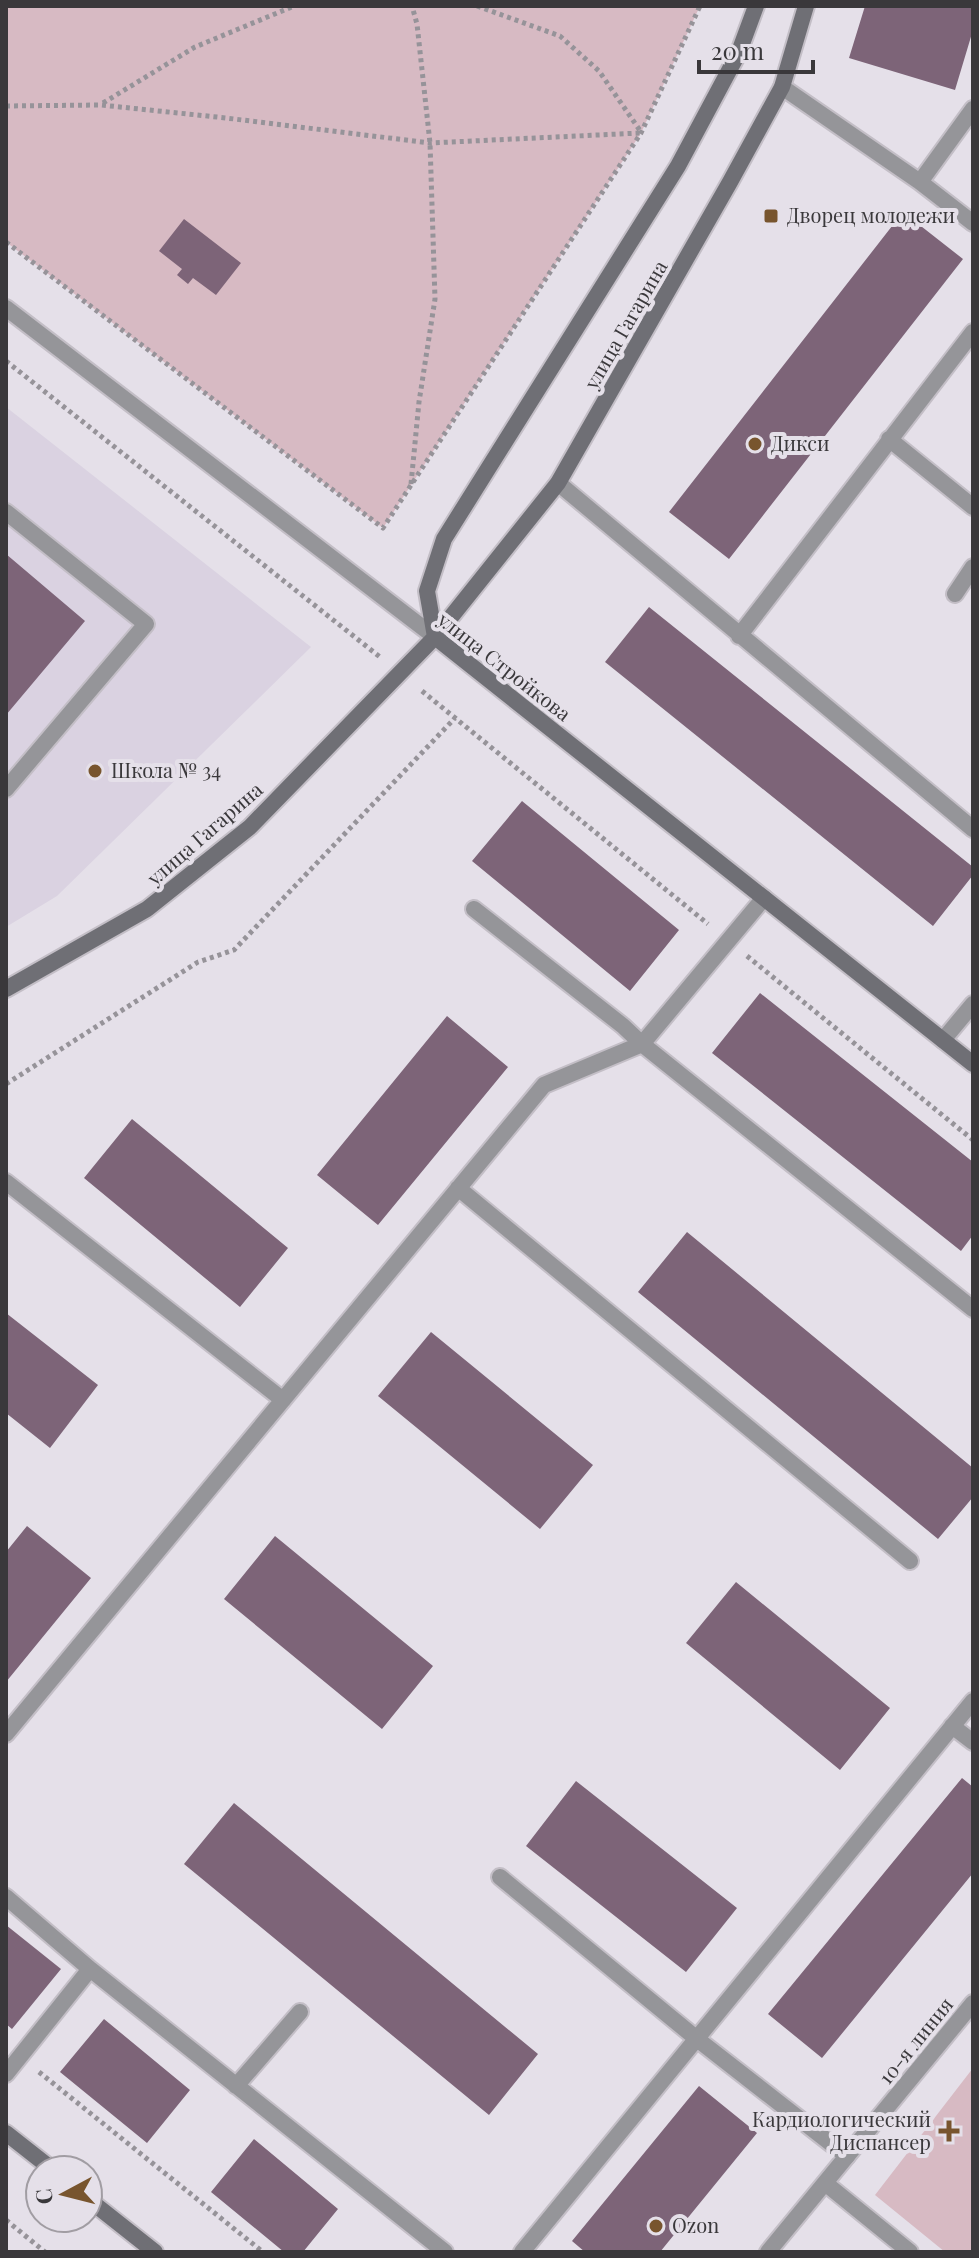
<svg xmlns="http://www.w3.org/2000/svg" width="979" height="2258" font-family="'Playfair Display',serif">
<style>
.built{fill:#dad2e1}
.green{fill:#d7bac3}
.building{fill:#7d6478}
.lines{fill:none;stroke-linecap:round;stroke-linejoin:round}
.lane-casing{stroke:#c3bec6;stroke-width:20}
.street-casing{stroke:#c3bec6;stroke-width:20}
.secondary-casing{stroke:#c3bec6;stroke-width:20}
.path{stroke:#969399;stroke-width:5;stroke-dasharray:4 4;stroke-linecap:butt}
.lane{stroke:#959599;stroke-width:16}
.street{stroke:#959599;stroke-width:16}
.secondary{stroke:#6f6f75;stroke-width:16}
.poi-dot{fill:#78552e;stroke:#e5e0e9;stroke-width:3}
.labels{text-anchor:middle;stroke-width:8;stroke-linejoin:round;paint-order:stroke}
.poi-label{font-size:20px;fill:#3a383b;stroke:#e5e0e9;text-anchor:start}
.street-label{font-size:20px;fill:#3a383b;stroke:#e5e0e9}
</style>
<rect width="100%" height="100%" fill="#e5e0e9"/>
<path class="built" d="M6 407 311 647 57 896 6 927Z"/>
<path class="green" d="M6 6H700L641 133 383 528 6 242Z
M973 2068V2252H945L875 2195Z"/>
<path class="building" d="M865 6H973V30L955 90 849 58Z
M903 212 963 259 729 559 669 512Z
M184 219 241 263 216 295 193 278 188 284 177 275 182 269 159 251Z
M6 554 85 621 6 715Z
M649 607 973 867V875L933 926 605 662Z
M522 801 679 930 630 991 472 861Z
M760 993 973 1162V1235L961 1251 712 1053Z
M447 1016 508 1067 378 1225 317 1175Z
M132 1119 288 1248 240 1307 84 1178Z
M687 1232 973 1468V1497L938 1539 638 1292Z
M6 1313 98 1385 50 1448 6 1413Z
M431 1332 593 1465 540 1529 378 1396Z
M27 1526 91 1578 6 1682V1552Z
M275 1536 433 1666 382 1729 224 1599Z
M736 1582 890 1708 840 1770 686 1643Z
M962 1778 973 1787V1873L822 2058 768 2014Z
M576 1781 737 1908 686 1972 526 1846Z
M234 1803 538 2054 489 2115 184 1864Z
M6 1925 61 1969 12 2029 6 2024Z
M104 2019 190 2090 147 2143 60 2072Z
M699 2086 757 2133 660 2252H585L572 2241Z
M254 2139 338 2209 303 2252H284L211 2192Z"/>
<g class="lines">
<g class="lane-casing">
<path id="lane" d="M782 87 920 182 973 223
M920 182 973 109
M889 439 973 507
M558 483 973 829
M6 512 146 624 6 789
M955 594 973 567
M739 636 973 332
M474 909 623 1026 642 1044 973 1309
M943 1040 973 1004
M6 1182 283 1400
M458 1188 910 1561
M952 1726 973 1742
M6 1734 544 1085 642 1044 764 898
M500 1877 697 2039 847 2156
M6 1897 90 1969
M6 2074 90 1969 445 2252
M236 2086 300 2012
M522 2252 973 1701"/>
</g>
<g class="street-casing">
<path id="street" d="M6 308 435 637
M825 2183 910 2252
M768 2252 973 2003"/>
</g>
<g class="secondary-casing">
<path id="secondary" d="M435 637 427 591 444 539 678 166 739 52 756 6
M435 637 973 1064
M6 989 147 909 250 827 435 637 558 483 730 182 782 87 806 6
M6 2133 53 2170
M88 2199 155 2252"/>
</g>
<path class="path" d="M477 6 560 36 599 71 641 132
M103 103 195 47 294 6
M6 106 101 105 226 118 430 143 640 133
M6 242 383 528 641 133 700 6
M6 361 380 657
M411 484 419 402 435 299 430 143 417 24 412 6
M422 691 708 924
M747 956 973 1140
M6 1084 198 962 234 950 455 718
M39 2072 263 2252
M6 2220 45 2252"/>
<use href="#lane" class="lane"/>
<use href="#street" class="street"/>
<use href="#secondary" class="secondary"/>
</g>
<g class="poi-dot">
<rect x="763" y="208" width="16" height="16" rx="4"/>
<circle cx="755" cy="444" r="8"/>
<circle cx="95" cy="771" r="8"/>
<path d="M945 2119h8v8h8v8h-8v8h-8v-8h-8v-8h8z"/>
<circle cx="656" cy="2226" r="8"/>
</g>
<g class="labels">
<g class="poi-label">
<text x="787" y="223">Дворец молодежи</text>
<text x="771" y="451">Дикси</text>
<text x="111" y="778">Школа № 34</text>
<text x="931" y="2127" text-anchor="end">Кардиологический<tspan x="931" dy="23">Диспансер</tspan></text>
<text x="672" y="2233">Ozon</text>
</g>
<g class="street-label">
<text transform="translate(626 325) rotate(-60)" y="7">улица Гагарина</text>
<text transform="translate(504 667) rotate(38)" y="7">улица Стройкова</text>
<text transform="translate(205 834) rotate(-41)" y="7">улица Гагарина</text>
<text transform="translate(916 2041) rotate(-51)" y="7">10-я линия</text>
</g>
</g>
<rect width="979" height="2258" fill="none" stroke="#3a383b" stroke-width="16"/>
<g transform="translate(64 2194) rotate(263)"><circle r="38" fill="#e5e0e9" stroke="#a19da3" stroke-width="2"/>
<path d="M0-6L14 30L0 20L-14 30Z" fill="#78552e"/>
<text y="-12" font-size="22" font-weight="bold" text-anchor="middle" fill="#3a383b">С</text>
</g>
<path d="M699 60v12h114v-12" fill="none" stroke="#3a383b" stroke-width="4"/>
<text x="711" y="60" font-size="24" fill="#3a383b" stroke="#e5e0e9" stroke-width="6" paint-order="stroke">20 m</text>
</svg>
